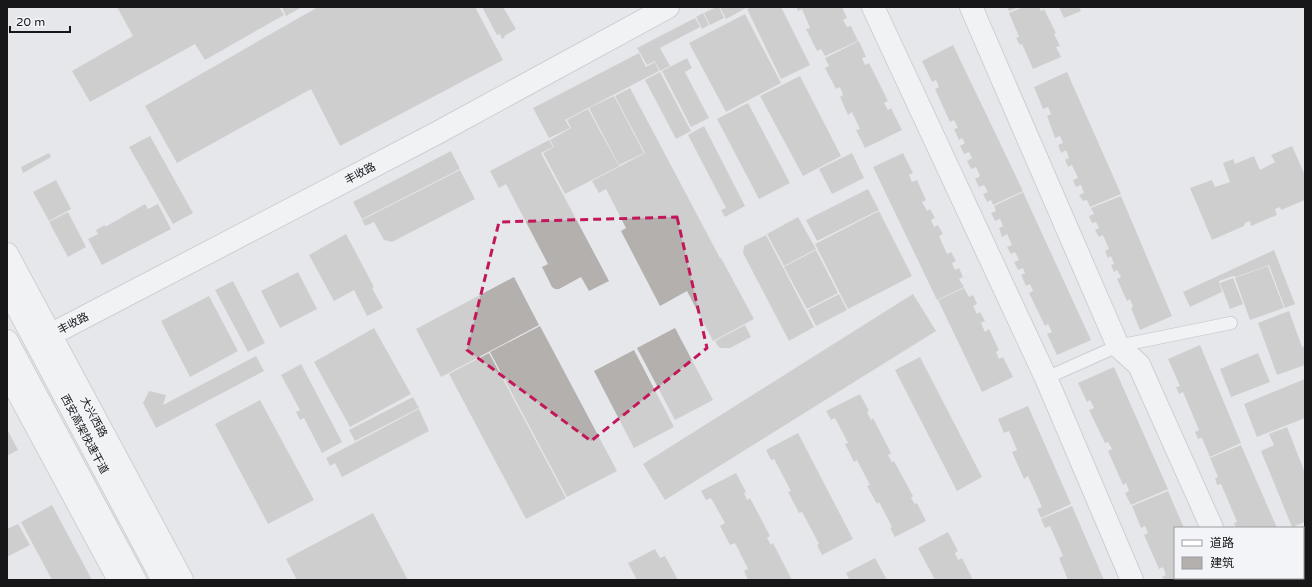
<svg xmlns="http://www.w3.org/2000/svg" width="1312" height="587" font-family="'Varela Round','Noto Sans SC',sans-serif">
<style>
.building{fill:#b4b0ae}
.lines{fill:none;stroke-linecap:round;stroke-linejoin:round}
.lane-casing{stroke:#b0b1b5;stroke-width:14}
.street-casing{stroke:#b0b1b5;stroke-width:24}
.primary-casing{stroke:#b0b1b5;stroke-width:24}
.highway-casing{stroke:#b0b1b5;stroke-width:24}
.lane{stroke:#fff;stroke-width:12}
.street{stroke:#fff;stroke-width:22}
.primary{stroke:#fff;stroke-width:22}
.highway{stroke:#fff;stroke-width:22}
.marked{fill:none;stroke:#c2185b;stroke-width:3;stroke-dasharray:8 5;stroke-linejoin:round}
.labels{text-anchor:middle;stroke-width:4;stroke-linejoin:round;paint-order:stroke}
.street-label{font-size:11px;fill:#171719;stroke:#f3f4f8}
</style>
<rect width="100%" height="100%" fill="#e6e7eb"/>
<path class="building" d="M117 7H279L284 15 205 60 195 44 90 102 72 71 133 36Z
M282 7H302L286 16Z
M318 7H475L503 60 340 146 311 89 177 163 145 106Z
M482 7H503L516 29 504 36 505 37 502 39 500 34 497 35Z
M716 7H719L724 18 710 25 704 13Z
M720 7H748L726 19Z
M751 7H781L810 65 781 79 747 9Z
M796 7H842L847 18 843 20 847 27 851 26 858 41 825 56 821 49 817 51 806 29 810 28 802 9 798 11Z
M1007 7H1019L1009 11Z
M1023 7H1039L1041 11 1044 9 1056 33 1054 34 1060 46 1056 47 1061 57 1033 69 1022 44 1020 45 1016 38 1019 37 1009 13Z
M1059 7H1079L1081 11 1064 18Z
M703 13 709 25 702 29 696 17Z
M745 14 781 83 726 112 689 43Z
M695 18 700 27 660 48 670 66 660 71 655 61 647 65 637 48Z
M859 41 866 57 862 58 865 65 869 63 888 101 884 103 888 110 891 108 902 130 865 148 856 130 860 129 852 112 848 115 840 97 843 95 840 87 836 89 825 68 829 66 825 58Z
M953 45 1023 191 993 205 991 200 987 202 983 194 988 192 984 185 979 187 975 179 980 176 976 167 971 169 967 161 972 158 969 152 964 154 960 146 965 143 962 138 959 140 954 129 958 128 954 120 950 122 935 89 939 87 936 80 932 82 922 61Z
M639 53 646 67 655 62 659 71 565 120 570 128 549 138 533 108Z
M687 58 692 68 685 72 709 118 691 127 662 71Z
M660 72 691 131 676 139 645 80Z
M1067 72 1121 194 1090 207 1087 200 1083 201 1079 195 1084 193 1081 185 1076 187 1073 180 1078 178 1072 165 1068 167 1065 160 1069 158 1066 150 1061 153 1058 145 1063 143 1060 136 1055 138 1047 116 1051 114 1048 107 1043 109 1034 87Z
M800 76 841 156 803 176 760 96Z
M630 88 720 258H721L754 319 713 341 687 291 660 306 621 231 626 228 606 189 599 193 592 181 645 153 615 96Z
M614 96 644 153 619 165 589 108Z
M748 103 790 183 759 199 717 119Z
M588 109 619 166 565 194 543 153 554 147 550 140 571 128 567 120Z
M704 126 745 206 725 217 721 210 726 208 688 135Z
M150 136 193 213 173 224 129 147Z
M549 140 553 147 541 153 609 281 589 291 581 277 559 289H555L552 287 542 267 548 264 506 184 499 188 490 171Z
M1292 146 1305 175V200L1281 210 1280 207 1275 209 1277 215 1251 226 1250 221 1245 223 1244 226 1212 240 1190 188 1212 180 1215 187 1230 182 1223 163 1233 159 1235 164 1254 156 1260 170 1275 162 1271 155Z
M451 151 460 169 362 219 353 202Z
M49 153 51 157 23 173 21 167Z
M852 153 864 178 832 194 819 169Z
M903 153 913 173 909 175 912 182 917 180 926 200 922 202 927 211 930 209 935 218 931 220 934 227 938 225 943 234 939 236 947 254 951 252 956 261 952 263 955 270 959 268 963 277 959 279 964 287 937 300 873 167Z
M460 170 475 199 392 242 384 240 374 222 365 226 362 220Z
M56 180 71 209 49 221 33 192Z
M868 189 879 210 817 241 806 220Z
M1023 192 1091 340 1057 355 1047 334 1052 332 1048 324 1045 326 1029 293 1033 291 1030 284 1026 286 1021 275 1025 273 1023 268 1018 270 1014 262 1019 260 1015 252 1011 254 1007 247 1012 245 1007 234 1002 237 999 228 1003 226 1000 219 995 221 991 213 996 211 994 206Z
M1121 196 1172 316 1140 330 1131 308 1133 307 1130 299 1127 301 1117 279 1121 277 1117 270 1114 272 1111 265 1114 264 1111 256 1108 258 1105 251 1109 249 1103 235 1099 237 1095 230 1099 228 1096 222 1092 223 1089 216 1094 214 1091 208Z
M145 204 148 209 158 204 171 229 102 265 88 239 98 234 96 230 105 225V227Z
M879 211 912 276 848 309 815 244Z
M68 212 86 247 68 257 49 222Z
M798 217 816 249 784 266 767 234Z
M346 234 374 287 372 288 383 308 367 316 354 290 334 301 309 255Z
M766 235 814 327 789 341 743 253 744 246Z
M816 250 838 293 807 309 784 267Z
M1274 250 1295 304 1285 308 1269 265 1236 277 1233 276 1219 281 1222 292 1190 307 1183 292Z
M1268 266 1284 308 1250 320 1235 278Z
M298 272 317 309 280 328 261 291Z
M514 277 539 325 441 377 416 329Z
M1233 278 1243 304 1230 309 1220 283Z
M233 281 265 343 248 352 215 290Z
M964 288 969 297 973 295 977 304 973 306 977 314 980 312 985 321 981 323 985 332 989 329 999 350 996 352 999 359 1003 357 1013 377 982 392 938 300Z
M839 294 847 310 816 326 808 310Z
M913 294 936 331 665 500 643 464Z
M209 296 238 351 190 377 161 321Z
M1289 311 1302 347 1305 346V365L1277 375 1258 323Z
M745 325 751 337 730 348H720L718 346 715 341Z
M540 326 617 471 567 497 490 352Z
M374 328 411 394 350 427 314 362Z
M675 328 713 400 675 420 637 348Z
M1200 345 1241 443 1210 457 1202 438 1198 439 1195 432 1199 430 1183 392 1179 394 1176 387 1180 386 1168 359Z
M634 350 674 427 634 448 594 371Z
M489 353 566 498 526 519 449 374Z
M1258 353 1270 382 1231 397 1220 369Z
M256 356 264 371 156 428 143 403 149 391 166 395 163 405Z
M920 357 982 477 957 491 895 370Z
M301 364 342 442 322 453 304 418 300 420 296 412 300 410 281 375Z
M1114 367 1168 489 1131 505 1125 493 1129 491 1126 483 1123 485 1108 451 1112 449 1108 442 1105 443 1089 410 1094 408 1090 400 1087 402 1078 383Z
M1305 379V418L1257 437 1244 404Z
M860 394 869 411 867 412 871 420 873 418 891 453 888 455 892 462 894 461 913 496 911 498 915 504 917 503 926 521 895 537 890 528 892 527 879 502 877 504 867 486 870 485 857 460 854 462 845 444 848 443 835 418 831 420 826 411Z
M413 397 419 408 355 441 349 430Z
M260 400 314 500 268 524 215 424Z
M1028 406 1071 504 1041 518 1037 509 1042 507 1028 476 1024 479 1012 452 1017 450 1009 431 1004 433 998 419Z
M419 409 429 431 342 477 335 463 330 466 326 458Z
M1287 427 1305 473V522L1292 527 1261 451 1274 445 1269 434Z
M7 429 18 450 7 456Z
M798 433 853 539 822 555 817 545 819 544 802 512 799 513 788 492 791 491 774 459 771 460 766 450Z
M1241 445 1277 528H1236L1234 523 1237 522 1221 484 1217 485 1215 478 1218 477 1210 458Z
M736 473 746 492 744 493 747 500 750 498 770 536 767 538 771 545 773 543 792 580H748L744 571 748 569 735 543 730 545 720 526 725 523 711 498 706 500 701 491Z
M1168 491 1184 528H1175V578H1192L1187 580H1164L1162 577 1166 575 1163 567 1159 569 1144 535 1148 533 1145 526 1141 528 1132 506Z
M52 505 92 580H52L21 522Z
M1072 506 1104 580H1068L1059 558 1063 556 1050 526 1045 528 1041 519Z
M373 513 408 580H297L286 559Z
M18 524 30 545 7 557V529Z
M948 532 958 551 955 553 958 560 962 558 973 580H935L918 548Z
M1305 535V558L1303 553V536Z
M655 549 660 558 665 556 678 580H637L628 563Z
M875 558 887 580H844L849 578 846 573Z
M1253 578H1296L1297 580H1253Z"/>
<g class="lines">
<g class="lane-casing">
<path id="lane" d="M1046 378 1118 346 1231 323"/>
</g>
<g class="street-casing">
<path id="street" d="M873 7 1046 378 1132 580
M971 7 1118 346 1139 365 1212 528
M50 335 435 134 668 7"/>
</g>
<g class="primary-casing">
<path id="primary" d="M7 254 182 580
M7 372 119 580"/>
</g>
<g class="highway-casing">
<path id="highway" d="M7 288 163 580
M7 341 135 580"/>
</g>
<use href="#lane" class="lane"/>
<use href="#street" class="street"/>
<use href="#primary" class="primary"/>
<use href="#highway" class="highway"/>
</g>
<path d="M0 0H1312V587H0ZM677 217 707 348 591 441 467 350 499 222Z" fill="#e6e7eb" fill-opacity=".55" fill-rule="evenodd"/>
<path class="marked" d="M677 217 707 348 591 441 467 350 499 222Z"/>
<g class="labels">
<g class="street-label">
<text transform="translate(360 173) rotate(-28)" y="4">丰收路</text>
<text transform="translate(73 323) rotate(-28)" y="4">丰收路</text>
<text transform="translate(94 417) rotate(62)" y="4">大兴西路</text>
<text transform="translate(85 434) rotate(62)" y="4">西安高架快速干道</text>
</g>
</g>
<rect width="1312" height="587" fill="none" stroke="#171719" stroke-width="16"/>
<rect x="1174" y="527" width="130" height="52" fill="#f3f4f8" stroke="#9b9c9f"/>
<rect x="1182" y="540" width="20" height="6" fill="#ffffff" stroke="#9b9c9f"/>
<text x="1210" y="547" font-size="12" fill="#171719">道路</text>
<rect x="1182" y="557" width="20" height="12" fill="#b4b0ae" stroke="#9b9c9f"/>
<text x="1210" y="567" font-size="12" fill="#171719">建筑</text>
<path d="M10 26v6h60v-6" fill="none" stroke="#171719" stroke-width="2"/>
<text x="16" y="26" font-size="12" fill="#171719" stroke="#f3f4f8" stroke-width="3" paint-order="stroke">20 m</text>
</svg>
